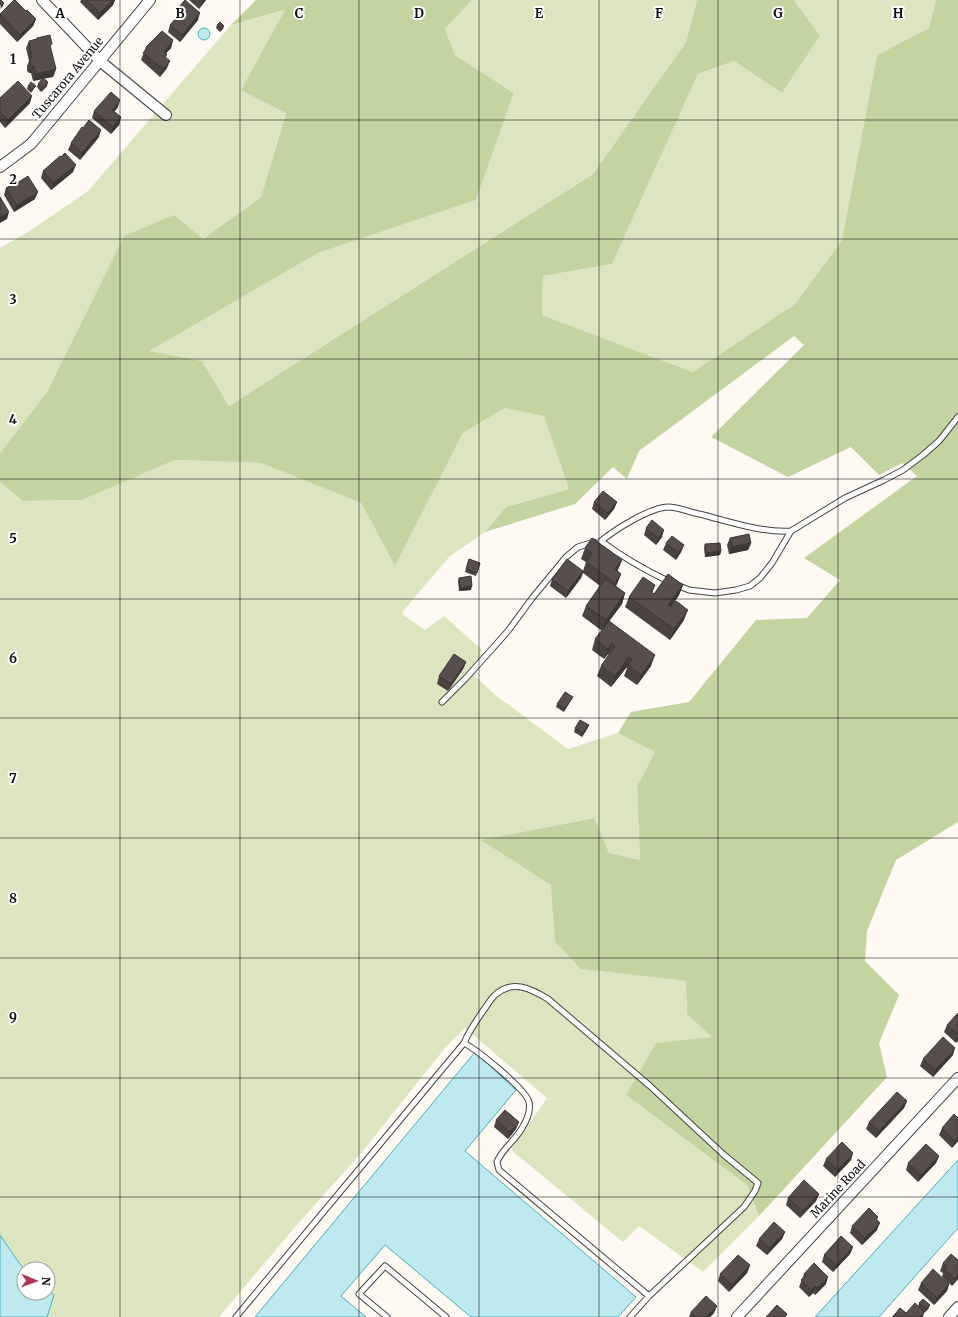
<svg xmlns="http://www.w3.org/2000/svg" width="958" height="1317" font-family="Merriweather,serif">
<style>
.green{fill:#dce5c0}
.forest{fill:#c4d4a1}
.water{fill:#bee9ef;stroke:#4dacbe}
.lines{fill:none;stroke-linecap:round;stroke-linejoin:round}
.lane-casing{stroke:#424242;stroke-width:7}
.street-casing{stroke:#424242;stroke-width:12}
.lane{stroke:#fff;stroke-width:5}
.street{stroke:#fff;stroke-width:10}
.wall{fill:#4b4342}
.shaded-wall{fill:#3d3736}
.building{fill:#574e4d;stroke:#3d3736}
.grid{fill:none;stroke:#0f0f0f;stroke-width:1;stroke-opacity:0.55}
.labels{text-anchor:middle;stroke-width:4;stroke-linejoin:round;paint-order:stroke}
.street-label{font-size:12px;fill:#0f0f0f;stroke:#fff}
.grid-label{font-size:13px;text-anchor:middle;font-weight:bold;fill:#0f0f0f;stroke:#fff;stroke-width:4;stroke-linejoin:round;paint-order:stroke}
</style>
<rect width="100%" height="100%" fill="#fef9f3"/>
<path class="green" d="M472 0H697L686 42 593 174 229 406 202 361 148 351 318 253 476 200 514 93 455 55 445 29Z
M794 0H936L929 28 877 55 842 240 795 304 693 372 542 315 543 276 612 264 698 74 734 61 782 93 820 36Z
M286 10 241 90 286 112 261 197 203 239 124 236 47 392 0 453V248L28 232 88 191 231 25Z
M505 408 544 415 569 489 506 507 485 532 450 556 403 611 402 614 425 630 444 616 482 650 475 676 495 695 568 749 618 733 655 752 637 786 640 860 609 853 593 818 482 840 552 885 555 942 581 969 686 981 687 1014 713 1037 626 1095 747 1185 759 1216 703 1272 639 1226 623 1242 511 1150 547 1098 465 1028 445 1048 362 1152 295 1227 219 1317H47L54 1295 48 1289V1269H25L19 1263 0 1235V482L23 501 82 500 175 460 261 463 361 503 395 566 463 433Z"/>
<path class="forest" d="M256 0H472L445 29 455 55 514 93 476 200 318 253 149 351 202 361 229 406 593 174 686 42 697 0H794L820 36 782 93 734 61 698 74 612 264 543 276 542 315 693 372 795 304 842 240 877 55 929 28 936 0H958V822L896 860 867 931 865 961 899 995 879 1043 887 1077 759 1216 747 1185 626 1095 656 1043 712 1037 687 1014 686 981 581 969 555 942 551 885 481 840 594 818 609 853 640 860 637 786 655 752 618 733 631 712 689 702 756 620 807 618 840 580 804 558 917 476 902 463 879 475 851 447 788 477 711 437 804 345 794 336 639 451 627 479 613 467 575 504 485 532 506 507 569 489 544 416 505 408 463 433 395 566 361 503 261 463 175 460 82 500 23 501 0 482V453L47 392 124 236 174 215 203 239 261 197 286 113 241 90 285 10 231 25Z"/>
<path class="water" d="M198 34a6 6 0 1 1 12 0a6 6 0 1 1-12 0Z
M475 1052 516 1090 465 1151 636 1297 618 1317H471L385 1245 341 1296 366 1317H255Z
M958 1160V1228L879 1317H815Z
M0 1235 19 1263 25 1269H24V1293H48V1289L54 1295 47 1317H0Z"/>
<g class="lines">
<g class="lane-casing">
<path id="lane" d="M670 582C645 570 622 557 601 541 616 529 649 508 668 507 677 507 687 511 695 513 726 520 759 533 791 531
M677 585 689 590 715 593 736 590 750 586 760 578 772 563 791 531 845 498 884 480 903 470 923 455 939 441 958 417
M442 702 466 678 508 631 533 597 566 557 578 547 594 542
M464 1043C477 1050 526 1089 529 1102 531 1111 527 1120 522 1128 515 1141 502 1149 497 1162L499 1170 649 1296
M236 1317 464 1043C469 1031 476 1021 483 1011 487 1006 490 1000 494 996 512 979 530 988 548 999L650 1086 723 1154 758 1183 755 1191 744 1207 649 1296 630 1317
M387 1317 359 1294 385 1266 446 1317"/>
</g>
<g class="street-casing">
<path id="street" d="M42 0 100 61 166 115
M0 167 31 144 150 0
M737 1317 958 1078
M949 1317 958 1307"/>
</g>
<use href="#lane" class="lane"/>
<use href="#street" class="street"/>
</g>
<path class="wall" d="M81 0H115L113 5 98 20 80 2Z
M189 0H206L199 9Z
M180 6 198 20 180 42 168 32 170 25 174 22 176 16 178 14 177 13Z
M26 11 36 19 33 26 17 42 0 24V14Z
M217 25 224 26 223 29 220 32 216 28Z
M37 38 50 47 56 69 53 77 44 78 47 86 41 92 37 87 38 84 42 79 33 81 31 73H29L27 71V66L29 61 26 48 29 41 36 39Z
M173 40 171 48 166 53 167 68 160 77 141 60 146 47Z
M28 86 34 89 31 93 27 89Z
M0 98 30 103 5 128 0 122Z
M118 107 114 112 121 117 119 125 111 134 92 118 94 111Z
M99 137 80 160 68 150 71 143Z
M43 171 73 172 51 190 41 178Z
M14 185 35 199 14 212 4 195 6 188Z
M594 502H617L614 509 605 520 592 509Z
M646 528 662 537 656 545 644 535Z
M730 538 751 543 748 550 729 554 727 545Z
M666 543 684 545 681 552 676 560 663 550Z
M705 544 721 551 720 555 705 557 704 548Z
M585 548 622 560 617 571 621 574 617 584 616 586 625 593 622 604 609 621 651 666 637 685 624 676 627 668H626L611 687 597 676 601 666 609 654H608L604 659 592 650 595 639 602 631 582 616 586 606 600 586 583 573 581 578 566 598 550 586 552 579 583 571 586 562 581 559Z
M469 559 480 563 476 576 465 572Z
M459 578 471 590 459 591 458 581Z
M655 585 652 593 654 594 683 585 679 595 671 607 684 620 670 640 625 607 629 597Z
M466 662 463 669 448 691 437 684 439 676Z
M573 697 571 700 564 712 556 707 557 704Z
M589 725 587 729 582 737 574 732 575 728Z
M958 1013V1041L956 1043 944 1032 947 1025Z
M953 1055 933 1077 920 1066 923 1059Z
M907 1101 904 1108 876 1138 866 1129 869 1122Z
M496 1120 516 1129 508 1139 494 1127Z
M942 1128 958 1141 952 1148 939 1135Z
M939 1156 936 1163 918 1182 906 1170 908 1163Z
M826 1159 851 1160 835 1177 823 1166Z
M819 1194 816 1201 800 1218 786 1205 788 1198Z
M878 1217 877 1220V1230L862 1245 850 1233 852 1226Z
M785 1232 782 1239 767 1255 756 1246 759 1239Z
M853 1247 850 1254 833 1272 822 1262 824 1255Z
M958 1260V1279L952 1286 942 1277 943 1273 940 1271 943 1263Z
M750 1265 747 1273 729 1292 718 1281 720 1274Z
M804 1274 826 1284 815 1295 813 1293 809 1297 799 1287Z
M921 1283 949 1284 947 1291 934 1305 918 1290Z
M919 1303 930 1305 928 1309 924 1313 923 1317H892L900 1308 906 1313 918 1306Z
M691 1312 714 1313 710 1317H689Z"/>
<path class="shaded-wall" d="M113 0H115L113 5 98 20 100 13Z
M203 0H206L199 9 202 1Z
M4 3 3 6 0 9 1 6Z
M200 13 198 20 180 42 182 35Z
M36 19 33 26 17 42 20 35Z
M173 40 171 48 161 59 164 52Z
M170 61 167 68 160 77 163 69Z
M32 66H34L31 73H29Z
M56 69 53 77 33 81 36 74Z
M48 82 47 86 41 92 43 88Z
M32 96 30 103 5 128 8 120Z
M120 100 118 107 109 118 112 110Z
M121 117 119 125 111 134 113 127Z
M101 130 99 137 80 160 82 153Z
M76 165 73 172 51 190 53 183Z
M38 192 35 199 14 212 17 205Z
M9 212 7 219 0 223V217Z
M617 502 614 509 605 520 608 513Z
M664 530 662 537 656 545 658 538Z
M751 543 748 550 729 554 732 547Z
M684 545 681 552 676 560 678 553Z
M721 551 720 555 705 557 706 553Z
M622 560 618 570 611 580 615 569Z
M583 571 581 578 566 598 568 591Z
M621 574 617 584 611 593 615 583Z
M655 585 651 596V592Z
M683 585 679 595 665 616 668 605Z
M472 586 471 590 459 591 460 588Z
M625 593 622 604 602 631 606 620Z
M688 610 684 620 670 640 674 629Z
M612 643 608 654 604 659 608 649Z
M655 655 651 666 637 685 641 675Z
M629 657 626 668 611 687 615 676Z
M466 662 463 669 448 691 451 684Z
M589 725 587 729 582 737 583 733Z
M955 1048 953 1055 933 1077 935 1070Z
M907 1101 904 1108 876 1138 879 1131Z
M519 1122 516 1129 508 1139 510 1132Z
M958 1137V1141L952 1148 955 1141Z
M853 1153 851 1160 835 1177 838 1170Z
M939 1156 936 1163 918 1182 921 1175Z
M819 1194 816 1201 800 1218 803 1211Z
M880 1223 877 1230 862 1245 865 1238Z
M785 1232 782 1239 767 1255 769 1248Z
M853 1247 850 1254 833 1272 836 1265Z
M750 1265 747 1273 729 1292 732 1285Z
M958 1275V1279L952 1286 955 1279Z
M828 1277 826 1284 815 1295 818 1288Z
M949 1284 947 1291 934 1305 937 1298Z
M815 1286 813 1293 809 1297 811 1290Z
M930 1305 928 1309 924 1313 926 1309Z
M717 1306 714 1313 710 1317H706Z"/>
<path class="building" d="M1 0 4 3 1 6 0 1Z
M14 0H15L26 11 27 10 36 19 20 35 0 14Z
M87 0H113L100 13Z
M185 0 200 13 182 35 170 25 177 17 176 16 182 8 180 6Z
M220 22 224 26 221 28 217 25Z
M162 31 173 40 164 52 167 54 165 57 170 61 163 69 143 53 147 48 146 47Z
M50 35 52 44 50 45 56 69 36 74 34 66H32L30 64V59L32 58 29 41 37 39V38Z
M43 78 48 82 43 88 38 84Z
M18 81 32 96 8 120 0 112V98Z
M31 82 36 86 33 89 28 86Z
M111 92 120 100 112 110 121 117 113 127 94 111Z
M89 120 101 130 82 153 71 143 82 127 83 128Z
M65 153 76 165 53 183 43 171 60 156 61 157Z
M28 176 38 192 17 205 6 188 13 184 14 185Z
M0 197 9 212 0 217Z
M603 491 617 502 608 513 594 502Z
M652 520 664 530 658 538 646 528Z
M749 534 751 543 732 547 730 538Z
M672 536 684 545 678 553 666 543Z
M592 538 622 560 615 569 621 574 615 583 586 562 592 553 585 548Z
M720 543 721 551 706 553 705 544Z
M469 559 480 563 477 573 466 569Z
M567 559 583 571 568 591 552 579Z
M668 574 683 585 668 605 671 607 676 601 688 610 674 629 629 597 643 577 655 585 651 592 654 594Z
M471 576 472 586 460 588 459 578Z
M605 579 625 593 606 620 586 606Z
M609 621 655 655 641 675 628 665 632 659 629 657 615 676 601 666 615 646 612 643 608 649 595 639Z
M454 654 466 662 451 684 439 676Z
M565 692 573 697 565 709 557 704Z
M580 720 589 725 583 733 575 728Z
M958 1013V1035L947 1025Z
M943 1037 955 1048 935 1070 923 1059Z
M897 1092 907 1101 879 1131 869 1122Z
M505 1110 519 1122 510 1132 496 1120Z
M954 1114 958 1118V1137L955 1141 942 1128Z
M842 1142 853 1153 838 1170 826 1159Z
M926 1144 939 1156 921 1175 908 1163Z
M804 1180 819 1194 803 1211 788 1198Z
M869 1208 878 1217 876 1219 880 1223 865 1238 852 1226Z
M774 1222 785 1232 769 1248 759 1239Z
M841 1236 853 1247 836 1265 824 1255Z
M951 1254 958 1260V1275L955 1279 945 1270 947 1267 943 1263Z
M738 1255 750 1265 732 1285 720 1274Z
M814 1263 828 1277 818 1288 815 1286 811 1290 801 1280 806 1275 804 1274Z
M933 1269 949 1284 937 1298 921 1283Z
M706 1296 717 1306 706 1317H695L691 1312Z
M923 1299 930 1305 926 1309 919 1303Z
M915 1303 924 1312 920 1317H893L900 1308 906 1313Z
M777 1305 787 1314 785 1317H766Z"/>
<path class="grid" d="M120 0V1317M240 0V1317M359 0V1317M479 0V1317M599 0V1317M718 0V1317M838 0V1317M0 120H958M0 239H958M0 359H958M0 479H958M0 599H958M0 718H958M0 838H958M0 958H958M0 1078H958M0 1197H958"/>
<g class="labels">
<g class="street-label">
<text transform="translate(68 78) rotate(-50)" y="4">Tuscarora Avenue</text>
<text transform="translate(838 1189) rotate(-47)" y="4">Marine Road</text>
</g>
</g>
<g class="grid-label">
<text x="60" y="18">A</text>
<text x="180" y="18">B</text>
<text x="299" y="18">C</text>
<text x="419" y="18">D</text>
<text x="539" y="18">E</text>
<text x="659" y="18">F</text>
<text x="778" y="18">G</text>
<text x="898" y="18">H</text>
<text x="13" y="64">1</text>
<text x="13" y="184">2</text>
<text x="13" y="304">3</text>
<text x="13" y="424">4</text>
<text x="13" y="543">5</text>
<text x="13" y="663">6</text>
<text x="13" y="783">7</text>
<text x="13" y="903">8</text>
<text x="13" y="1022">9</text>
</g>
<g transform="translate(36 1281) rotate(92)"><circle r="19" fill="#ffffff" stroke="#9f9f9f"/>
<path d="M0-3L7 15L0 10L-7 15Z" fill="#b0375a"/>
<text y="-6" font-size="11" font-weight="bold" text-anchor="middle" fill="#0f0f0f">N</text>
</g>
</svg>
